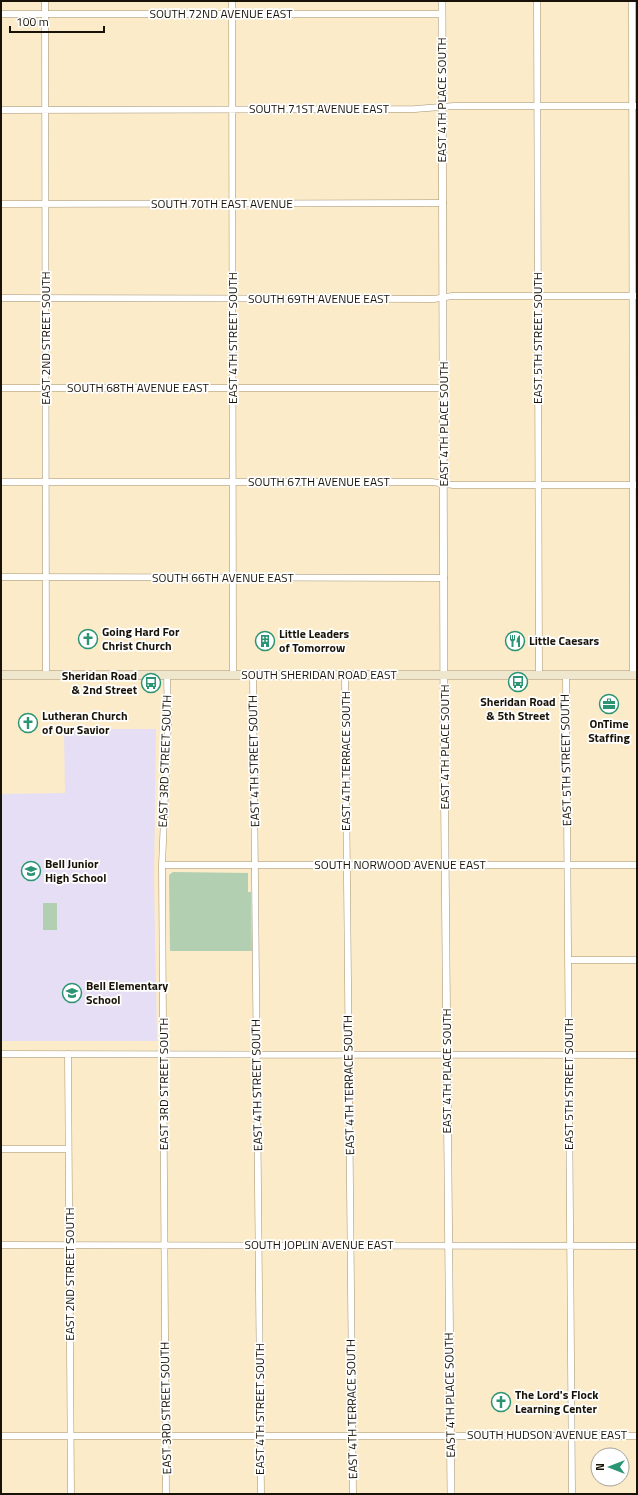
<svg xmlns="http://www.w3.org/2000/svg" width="638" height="1495" font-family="'Titillium Web',sans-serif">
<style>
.education{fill:#e5def4}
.green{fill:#b2d0b1}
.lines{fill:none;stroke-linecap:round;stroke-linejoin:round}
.minor-casing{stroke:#a39475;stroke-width:7}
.tertiary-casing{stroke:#a39475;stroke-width:8}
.secondary-casing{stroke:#a39475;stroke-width:9}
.minor{stroke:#fff;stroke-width:6}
.tertiary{stroke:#fff;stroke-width:7}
.secondary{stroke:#efe6ce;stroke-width:8}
.labels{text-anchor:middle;stroke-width:3.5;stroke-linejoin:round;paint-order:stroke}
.street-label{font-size:12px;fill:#191307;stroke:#fff}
.poi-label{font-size:12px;font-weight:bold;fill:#191307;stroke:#fff;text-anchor:start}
</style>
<rect width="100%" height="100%" fill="#fbebc9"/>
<path class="education" d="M64 729H156L154 880 157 1041H1V794L65 793Z"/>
<path class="green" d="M173 872 248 873V892H251L252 951H170L169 875Z
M43 903H57V930H43Z"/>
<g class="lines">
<g class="minor-casing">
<path id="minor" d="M45 1 46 675
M232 1 233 675
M537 1 539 675
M632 1 633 675
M1 14H442
M1 110 415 109 454 106H637
M1 204 443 203
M1 298 434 299 452 296H637
M1 388H444
M1 482H432L453 485H637
M1 577 444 578
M253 675 261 1494
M345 675 353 1494
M566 675 572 1494
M162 865H637
M568 960H637
M1 1054 637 1055
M68 1054 71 1494
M1 1149H68
M1 1245 637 1246
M1 1436H637
M166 1494 162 865 168 724 167 675"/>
</g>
<g class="tertiary-casing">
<path id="tertiary" d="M442 1 444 742 451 1494"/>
</g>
<g class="secondary-casing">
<path id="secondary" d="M1 675H637"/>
</g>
<use href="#minor" class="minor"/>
<use href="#tertiary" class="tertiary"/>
<use href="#secondary" class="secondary"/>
</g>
<defs>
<g id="church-ring" transform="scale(1)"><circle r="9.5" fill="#fff" stroke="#2b9473" stroke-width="1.5"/><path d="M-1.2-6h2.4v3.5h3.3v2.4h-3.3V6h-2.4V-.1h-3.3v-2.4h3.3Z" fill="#2b9473"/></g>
<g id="building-ring" transform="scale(1)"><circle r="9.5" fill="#fff" stroke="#2b9473" stroke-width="1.5"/><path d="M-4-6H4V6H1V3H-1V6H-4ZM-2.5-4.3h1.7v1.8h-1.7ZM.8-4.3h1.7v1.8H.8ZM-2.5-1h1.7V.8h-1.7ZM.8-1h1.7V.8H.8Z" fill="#2b9473"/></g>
<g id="restaurant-ring" transform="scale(1)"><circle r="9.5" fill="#fff" stroke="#2b9473" stroke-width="1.5"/><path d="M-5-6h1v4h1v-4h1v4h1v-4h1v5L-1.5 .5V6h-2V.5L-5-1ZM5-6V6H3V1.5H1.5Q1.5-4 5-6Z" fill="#2b9473"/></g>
<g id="bus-ring" transform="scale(1)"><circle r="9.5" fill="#fff" stroke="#2b9473" stroke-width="1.5"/><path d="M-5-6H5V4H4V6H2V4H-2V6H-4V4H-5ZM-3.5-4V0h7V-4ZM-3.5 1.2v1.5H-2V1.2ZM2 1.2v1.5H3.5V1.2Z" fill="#2b9473"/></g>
<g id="office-ring" transform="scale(1)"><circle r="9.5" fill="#fff" stroke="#2b9473" stroke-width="1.5"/><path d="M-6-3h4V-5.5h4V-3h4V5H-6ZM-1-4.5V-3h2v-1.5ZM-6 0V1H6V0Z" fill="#2b9473"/></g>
<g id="school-ring" transform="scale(1)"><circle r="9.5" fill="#fff" stroke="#2b9473" stroke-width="1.5"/><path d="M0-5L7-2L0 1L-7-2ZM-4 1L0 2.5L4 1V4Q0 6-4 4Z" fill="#2b9473"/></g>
</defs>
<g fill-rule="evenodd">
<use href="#church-ring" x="88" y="639"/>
<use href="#building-ring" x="265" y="641"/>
<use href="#restaurant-ring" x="515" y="641"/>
<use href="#bus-ring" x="518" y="682"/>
<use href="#bus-ring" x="151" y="683"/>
<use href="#office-ring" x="609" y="704"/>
<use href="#church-ring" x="28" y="723"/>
<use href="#school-ring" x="31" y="871"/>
<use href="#school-ring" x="72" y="993"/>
<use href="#church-ring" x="501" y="1402"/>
</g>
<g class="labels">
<g class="street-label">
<text x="221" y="18">SOUTH 72ND AVENUE EAST</text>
<text transform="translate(442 100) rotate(-90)" y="4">EAST 4TH PLACE SOUTH</text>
<text x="319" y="113">SOUTH 71ST AVENUE EAST</text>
<text x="222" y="208">SOUTH 70TH EAST AVENUE</text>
<text x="319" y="303">SOUTH 69TH AVENUE EAST</text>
<text transform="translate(46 338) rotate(-90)" y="4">EAST 2ND STREET SOUTH</text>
<text transform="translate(233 338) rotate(-90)" y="4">EAST 4TH STREET SOUTH</text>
<text transform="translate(538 338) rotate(-90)" y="4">EAST 5TH STREET SOUTH</text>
<text x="138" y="392">SOUTH 68TH AVENUE EAST</text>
<text transform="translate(444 424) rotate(-90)" y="4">EAST 4TH PLACE SOUTH</text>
<text x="319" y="486">SOUTH 67TH AVENUE EAST</text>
<text x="223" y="582">SOUTH 66TH AVENUE EAST</text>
<text x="319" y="679">SOUTH SHERIDAN ROAD EAST</text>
<text transform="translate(445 747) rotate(-90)" y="4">EAST 4TH PLACE SOUTH</text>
<text transform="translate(566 760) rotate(-91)" y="4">EAST 5TH STREET SOUTH</text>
<text transform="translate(165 761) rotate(-88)" y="4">EAST 3RD STREET SOUTH</text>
<text transform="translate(254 761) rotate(-91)" y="4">EAST 4TH STREET SOUTH</text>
<text transform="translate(346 761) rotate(-90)" y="4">EAST 4TH TERRACE SOUTH</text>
<text x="400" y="869">SOUTH NORWOOD AVENUE EAST</text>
<text transform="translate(447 1071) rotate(-90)" y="4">EAST 4TH PLACE SOUTH</text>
<text transform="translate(164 1084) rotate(-90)" y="4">EAST 3RD STREET SOUTH</text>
<text transform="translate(569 1084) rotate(-90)" y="4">EAST 5TH STREET SOUTH</text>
<text transform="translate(257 1085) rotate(-91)" y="4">EAST 4TH STREET SOUTH</text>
<text transform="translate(349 1085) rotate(-91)" y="4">EAST 4TH TERRACE SOUTH</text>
<text x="319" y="1249">SOUTH JOPLIN AVENUE EAST</text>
<text transform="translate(70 1274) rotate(-90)" y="4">EAST 2ND STREET SOUTH</text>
<text transform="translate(450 1395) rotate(-91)" y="4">EAST 4TH PLACE SOUTH</text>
<text transform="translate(166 1408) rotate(-91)" y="4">EAST 3RD STREET SOUTH</text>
<text transform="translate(260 1409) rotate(-90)" y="4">EAST 4TH STREET SOUTH</text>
<text transform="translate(352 1409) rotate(-91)" y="4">EAST 4TH TERRACE SOUTH</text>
<text x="547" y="1439">SOUTH HUDSON AVENUE EAST</text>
</g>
<g class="poi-label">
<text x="102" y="636">Going Hard For<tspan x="102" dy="14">Christ Church</tspan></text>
<text x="279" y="638">Little Leaders<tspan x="279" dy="14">of Tomorrow</tspan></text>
<text x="529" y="645">Little Caesars</text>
<text x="137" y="680" text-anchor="end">Sheridan Road<tspan x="137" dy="14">&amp; 2nd Street</tspan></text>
<text x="518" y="706" text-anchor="middle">Sheridan Road<tspan x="518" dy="14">&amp; 5th Street</tspan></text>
<text x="42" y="720">Lutheran Church<tspan x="42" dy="14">of Our Savior</tspan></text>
<text x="609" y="728" text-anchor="middle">OnTime<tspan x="609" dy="14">Staffing</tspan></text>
<text x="45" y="868">Bell Junior<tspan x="45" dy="14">High School</tspan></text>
<text x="86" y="990">Bell Elementary<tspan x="86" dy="14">School</tspan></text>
<text x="515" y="1399">The Lord's Flock<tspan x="515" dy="14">Learning Center</tspan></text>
</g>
</g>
<rect width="638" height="1495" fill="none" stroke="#191307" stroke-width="4"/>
<g transform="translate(610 1467) rotate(270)"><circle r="19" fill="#ffffff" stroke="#a3a19c"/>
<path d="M0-3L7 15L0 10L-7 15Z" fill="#2b9473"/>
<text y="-6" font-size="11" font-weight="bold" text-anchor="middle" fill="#191307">N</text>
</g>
<path d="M10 26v6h94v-6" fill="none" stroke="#191307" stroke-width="2"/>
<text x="16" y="26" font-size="12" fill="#191307" stroke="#ffffff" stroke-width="3" paint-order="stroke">100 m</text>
</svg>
